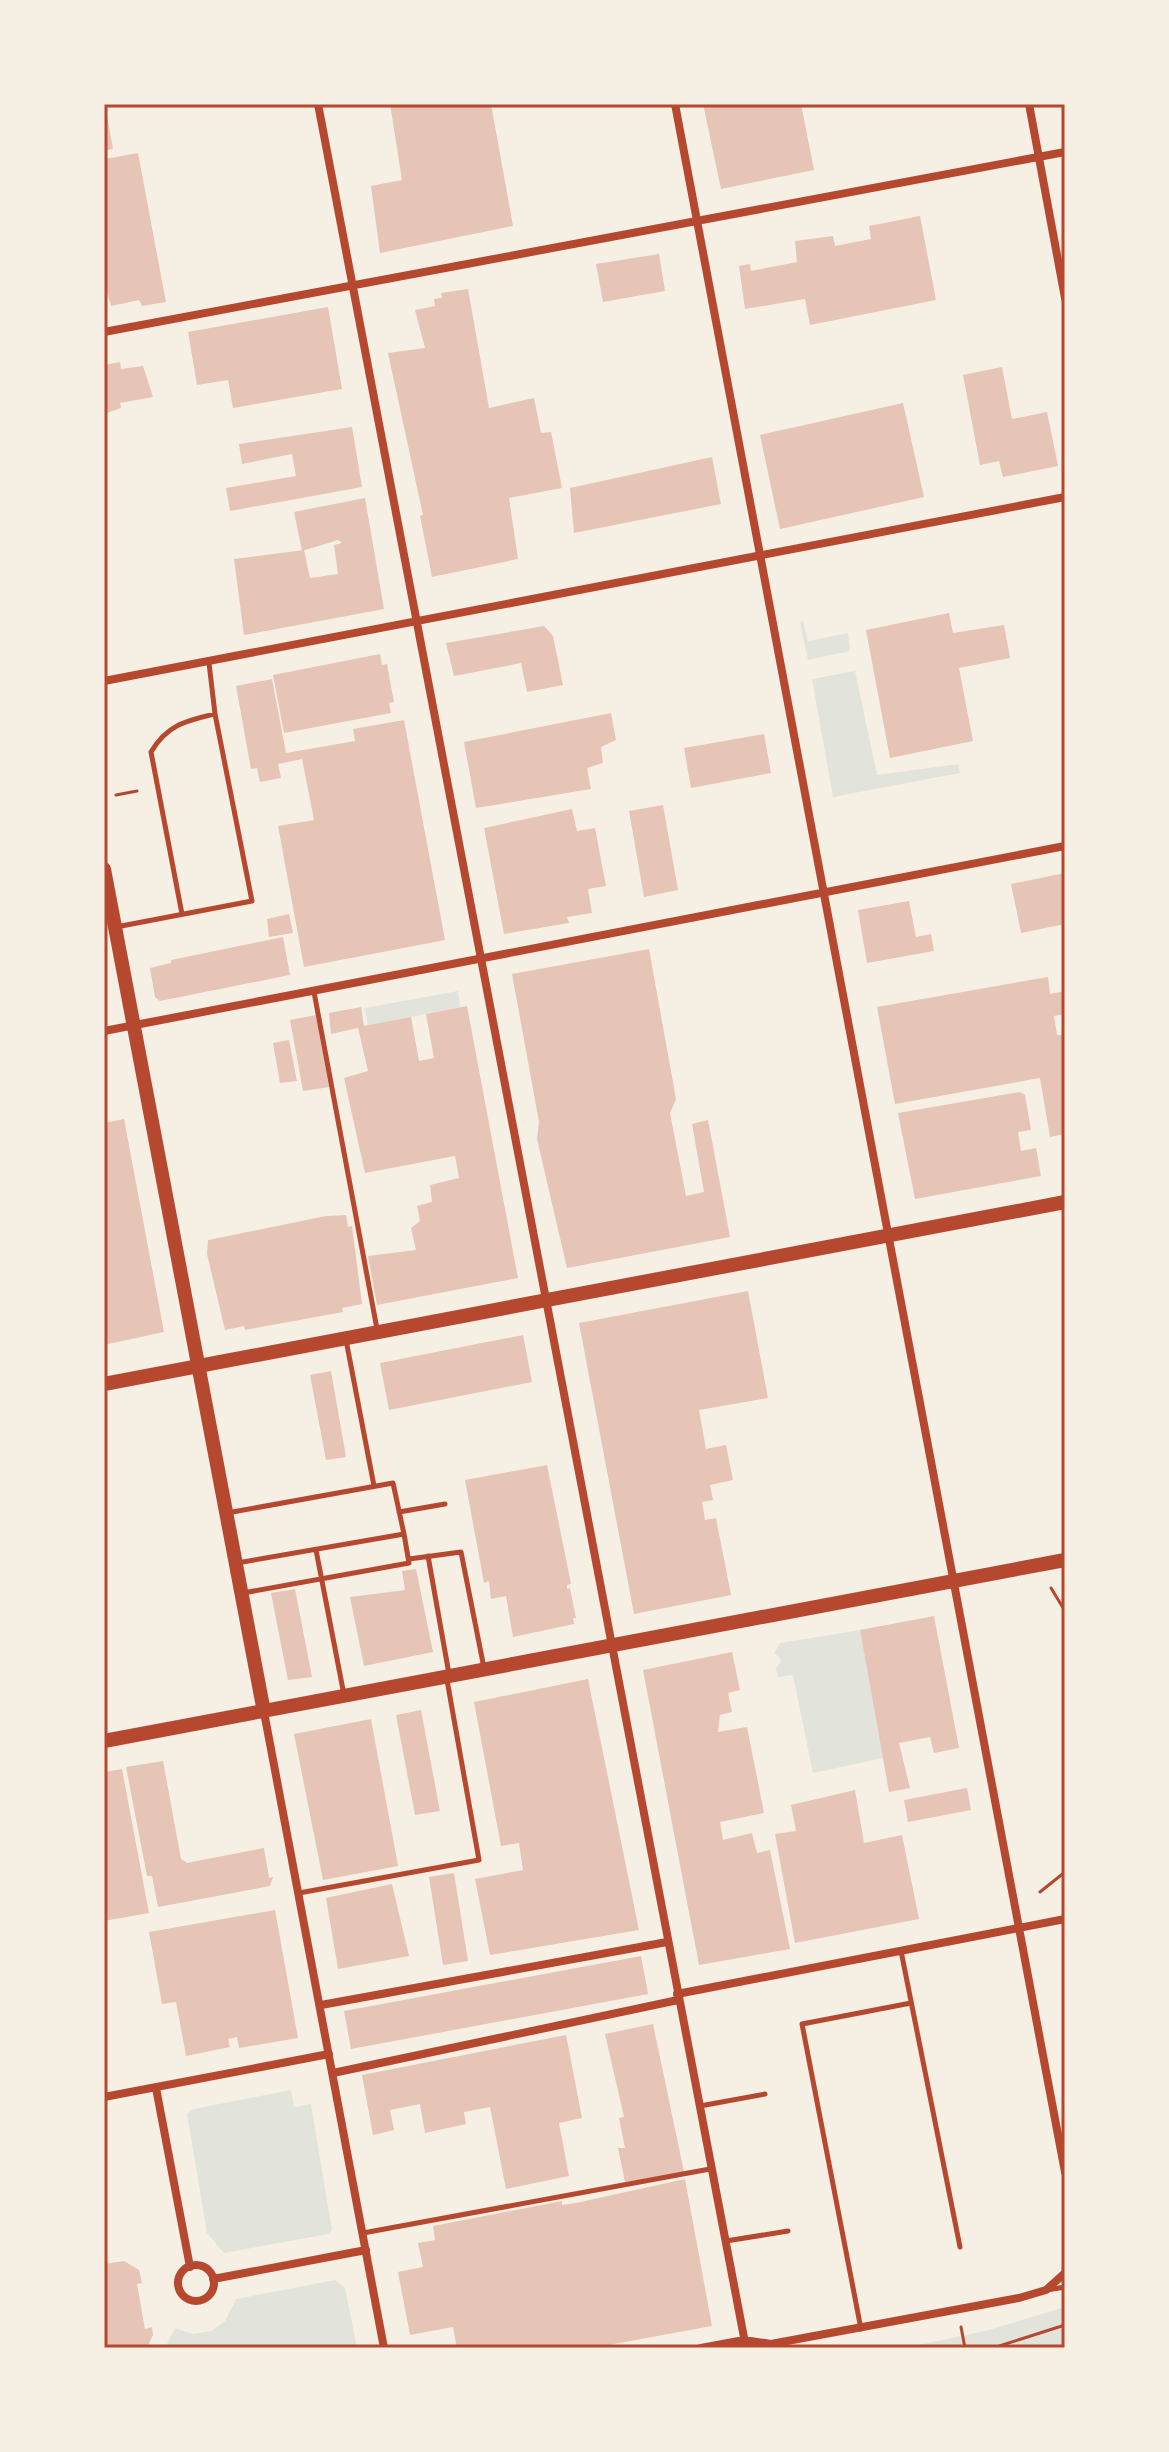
<svg xmlns="http://www.w3.org/2000/svg" width="1169" height="2452" font-family="'Fira Sans',sans-serif">
<style>
.green{fill:#e2e4dc}
.building{fill:#e6c5b7}
.lines{fill:none;stroke-linecap:round;stroke-linejoin:round}
.path{stroke:#b5482f;stroke-width:3}
.service{stroke:#b5482f;stroke-width:5}
.minor{stroke:#b5482f;stroke-width:8}
.primary{stroke:#b5482f;stroke-width:14}
.neatline{fill:none;stroke:#b5482f;stroke-width:3}
</style>
<rect width="100%" height="100%" fill="#f6efe4"/>
<path class="green" d="M803 621 808 641 848 633 850 651 808 660 800 622Z
M855 671 877 775 958 764 960 773 833 797 812 679Z
M458 991 460 1007 368 1026 365 1008Z
M860 1630 883 1758 813 1773 793 1675 778 1677 776 1668 782 1660 774 1653 780 1643Z
M291 2090 294 2107 311 2104 332 2230 328 2234 224 2253 207 2233 187 2114 194 2109Z
M335 2280 345 2288 357 2348H165L175 2328 193 2334 211 2331 225 2321 236 2299Z
M1065 2307V2348H905L989 2330Z"/>
<path class="building" d="M390 104H491L513 226 380 253 371 186 402 180Z
M703 104H801L814 170 721 189Z
M104 116H107L113 149 104 151Z
M138 153 166 302 142 306 139 300 111 306 104 282 105 159Z
M920 216 936 300 810 325 805 299 745 309 739 266 750 264 751 271 797 262 795 241 833 236 835 246 871 239 869 226Z
M659 254 665 291 603 302 596 264Z
M468 289 489 408 534 398 541 433 551 432 562 488 509 498 518 559 432 577 420 516 423 515 388 353 425 348 415 310 435 306 434 299 442 298 441 293Z
M328 307 342 389 233 408 228 380 197 385 188 332Z
M120 362 121 369 143 366 153 397 120 403 121 408 104 414V365Z
M1002 367 1012 419 1047 412 1058 466 1003 477 999 461 980 465 963 375Z
M903 403 924 497 780 529 760 435Z
M352 427 362 487 230 511 226 488 296 476 292 454 242 464 239 444Z
M712 457 721 504 574 533 570 488Z
M365 498 384 609 244 635 234 559 304 550 310 578 338 574 334 545 342 543 338 540 302 551 294 512Z
M949 613 953 633 1004 625 1010 658 959 668 973 741 890 758 866 630Z
M544 626 553 636 563 685 527 692 521 663 454 676 446 643Z
M380 654 382 665 387 664 394 702 389 703 391 713 284 733 273 675Z
M272 679 286 753 355 741 353 729 404 720 445 940 304 967 278 826 314 820 302 759 278 764 281 778 260 782 257 768 251 769 236 686Z
M611 713 616 740 601 747 603 763 587 768 591 789 476 808 464 742Z
M764 734 771 773 691 788 684 748Z
M663 805 678 890 644 897 629 811Z
M572 809 577 831 595 828 606 886 588 889 592 913 567 917 569 923 504 934 484 828Z
M1065 873V924L1021 933 1011 884Z
M909 901 916 937 931 934 934 951 867 963 858 910Z
M289 914 293 933 269 937 267 919Z
M283 937 290 975 160 1001 155 997 150 968 171 963V960Z
M649 949 676 1099 670 1113 686 1196 704 1192 692 1124 708 1120 730 1237 567 1268 537 1139 539 1122 512 974Z
M1048 977 1050 994 1065 991V1014L1054 1016 1057 1035H1065V1134L1050 1137 1040 1078 895 1104 877 1007Z
M467 1006 518 1278 377 1305 368 1256 416 1250 411 1228 420 1221 417 1206 432 1202 430 1185 459 1178 455 1156 365 1173 344 1078 368 1071 358 1028 331 1034 329 1013 361 1007 364 1026 411 1017 419 1061 434 1058 426 1014Z
M316 1015 329 1087 303 1091 290 1020Z
M289 1040 297 1081 280 1083 273 1043Z
M1020 1092 1025 1095 1031 1130 1018 1132 1021 1151 1036 1148 1041 1176 915 1199 898 1113Z
M124 1119 164 1332 104 1345V1123Z
M346 1215 348 1227 352 1226 362 1304 342 1308 343 1312 245 1330 244 1326 225 1330 207 1254 208 1240 326 1216Z
M748 1291 768 1398 699 1410 706 1449 726 1445 733 1480 710 1485 713 1500 702 1502 705 1520 716 1518 731 1595 634 1614 579 1323Z
M523 1335 532 1382 389 1410 380 1363Z
M331 1371 346 1457 326 1460 310 1375Z
M547 1465 571 1584 567 1585V1589L570 1588 576 1618H573L574 1624 513 1637 506 1596 491 1599 489 1581 484 1583 465 1480Z
M416 1569 433 1652 364 1666 350 1597 405 1590 402 1571Z
M295 1589 312 1677 288 1680 271 1593Z
M934 1616 959 1748 934 1753 930 1737 899 1743 910 1788 889 1792 860 1630Z
M732 1652 740 1690 728 1693 732 1712 720 1715 718 1732 747 1727 764 1813 720 1822 723 1840 752 1833 757 1853 770 1850 790 1949 699 1965 643 1670Z
M588 1679 639 1930 490 1955 475 1879 523 1870 519 1843 501 1846 474 1702Z
M421 1710 440 1811 415 1815 396 1715Z
M371 1719 398 1866 323 1880 294 1734Z
M163 1761 181 1859 187 1863 264 1848 269 1878 273 1877 270 1886 158 1907 152 1876H147L126 1767Z
M122 1769 149 1913 104 1921V1772Z
M967 1788 971 1810 908 1822 904 1800Z
M855 1790 864 1843 902 1835 919 1919 795 1943 775 1834 796 1831 791 1805Z
M454 1873 468 1961 443 1965 429 1877Z
M392 1884 409 1956 338 1969 326 1898Z
M275 1910 298 2038 239 2048 237 2037 228 2039 230 2047 186 2056 176 2002 162 2004 149 1932Z
M641 1956 648 1994 351 2049 344 2011Z
M653 2024 684 2172 625 2182 618 2148H625L619 2118 624 2117 605 2034Z
M566 2035 582 2118 559 2123 569 2176 506 2189 490 2107 464 2112 466 2124 425 2133 420 2104 390 2110 394 2130 373 2135 362 2075Z
M685 2179 712 2326 592 2348H457L453 2327 410 2335 398 2272 423 2267 418 2243 435 2240 433 2226 562 2201V2205L576 2203Z
M124 2261 139 2270 142 2283 137 2284 145 2329 152 2327 153 2335 147 2348H104V2264Z"/>
<g class="lines">
<path class="path" d="M116 795 137 791
M1051 1588 1065 1611
M1040 1892 1065 1872
M961 2327 965 2348
M993 2348 1065 2325"/>
<path class="service" d="M182 914 151 752C167 725 185 721 215 714
M116 927 252 901 215 714 209 663
M314 992 377 1329
M346 1340 374 1486
M399 1512 445 1504
M227 1513 393 1483 404 1534 237 1563
M316 1550 344 1695
M428 1556 449 1674
M409 1559 461 1552 484 1668
M243 1593 409 1563 404 1534
M299 1893 479 1860 447 1680
M901 1951 960 2247
M700 2106 765 2094
M363 2233 710 2169
M726 2241 788 2231
M1047 2290 1065 2287
M861 2329 802 2024 911 2003"/>
<path class="minor" d="M318 104 746 2348
M675 104 1065 2172
M1029 104 1065 298
M104 332 1065 152
M104 681 1065 497
M104 1031 1065 846
M264 1712 384 2348
M677 1994 1065 1919
M321 2005 667 1942
M333 2073 678 2000
M156 2088 190 2267
M104 2097 329 2054
M178 2283a18 18 0 1 1 36 0a18 18 0 1 1-36 0Z
M213 2279 366 2250
M701 2348 744 2340 771 2344 1019 2298 1046 2290 1065 2273"/>
<path class="primary" d="M104 869 264 1712
M104 1384 1065 1202
M104 1741 1065 1560"/>
</g>
<rect width="1169" height="2452" fill="none" stroke="#f6efe4" stroke-width="212"/>
<rect x="106" y="106" width="957" height="2240" class="neatline"/>
</svg>
